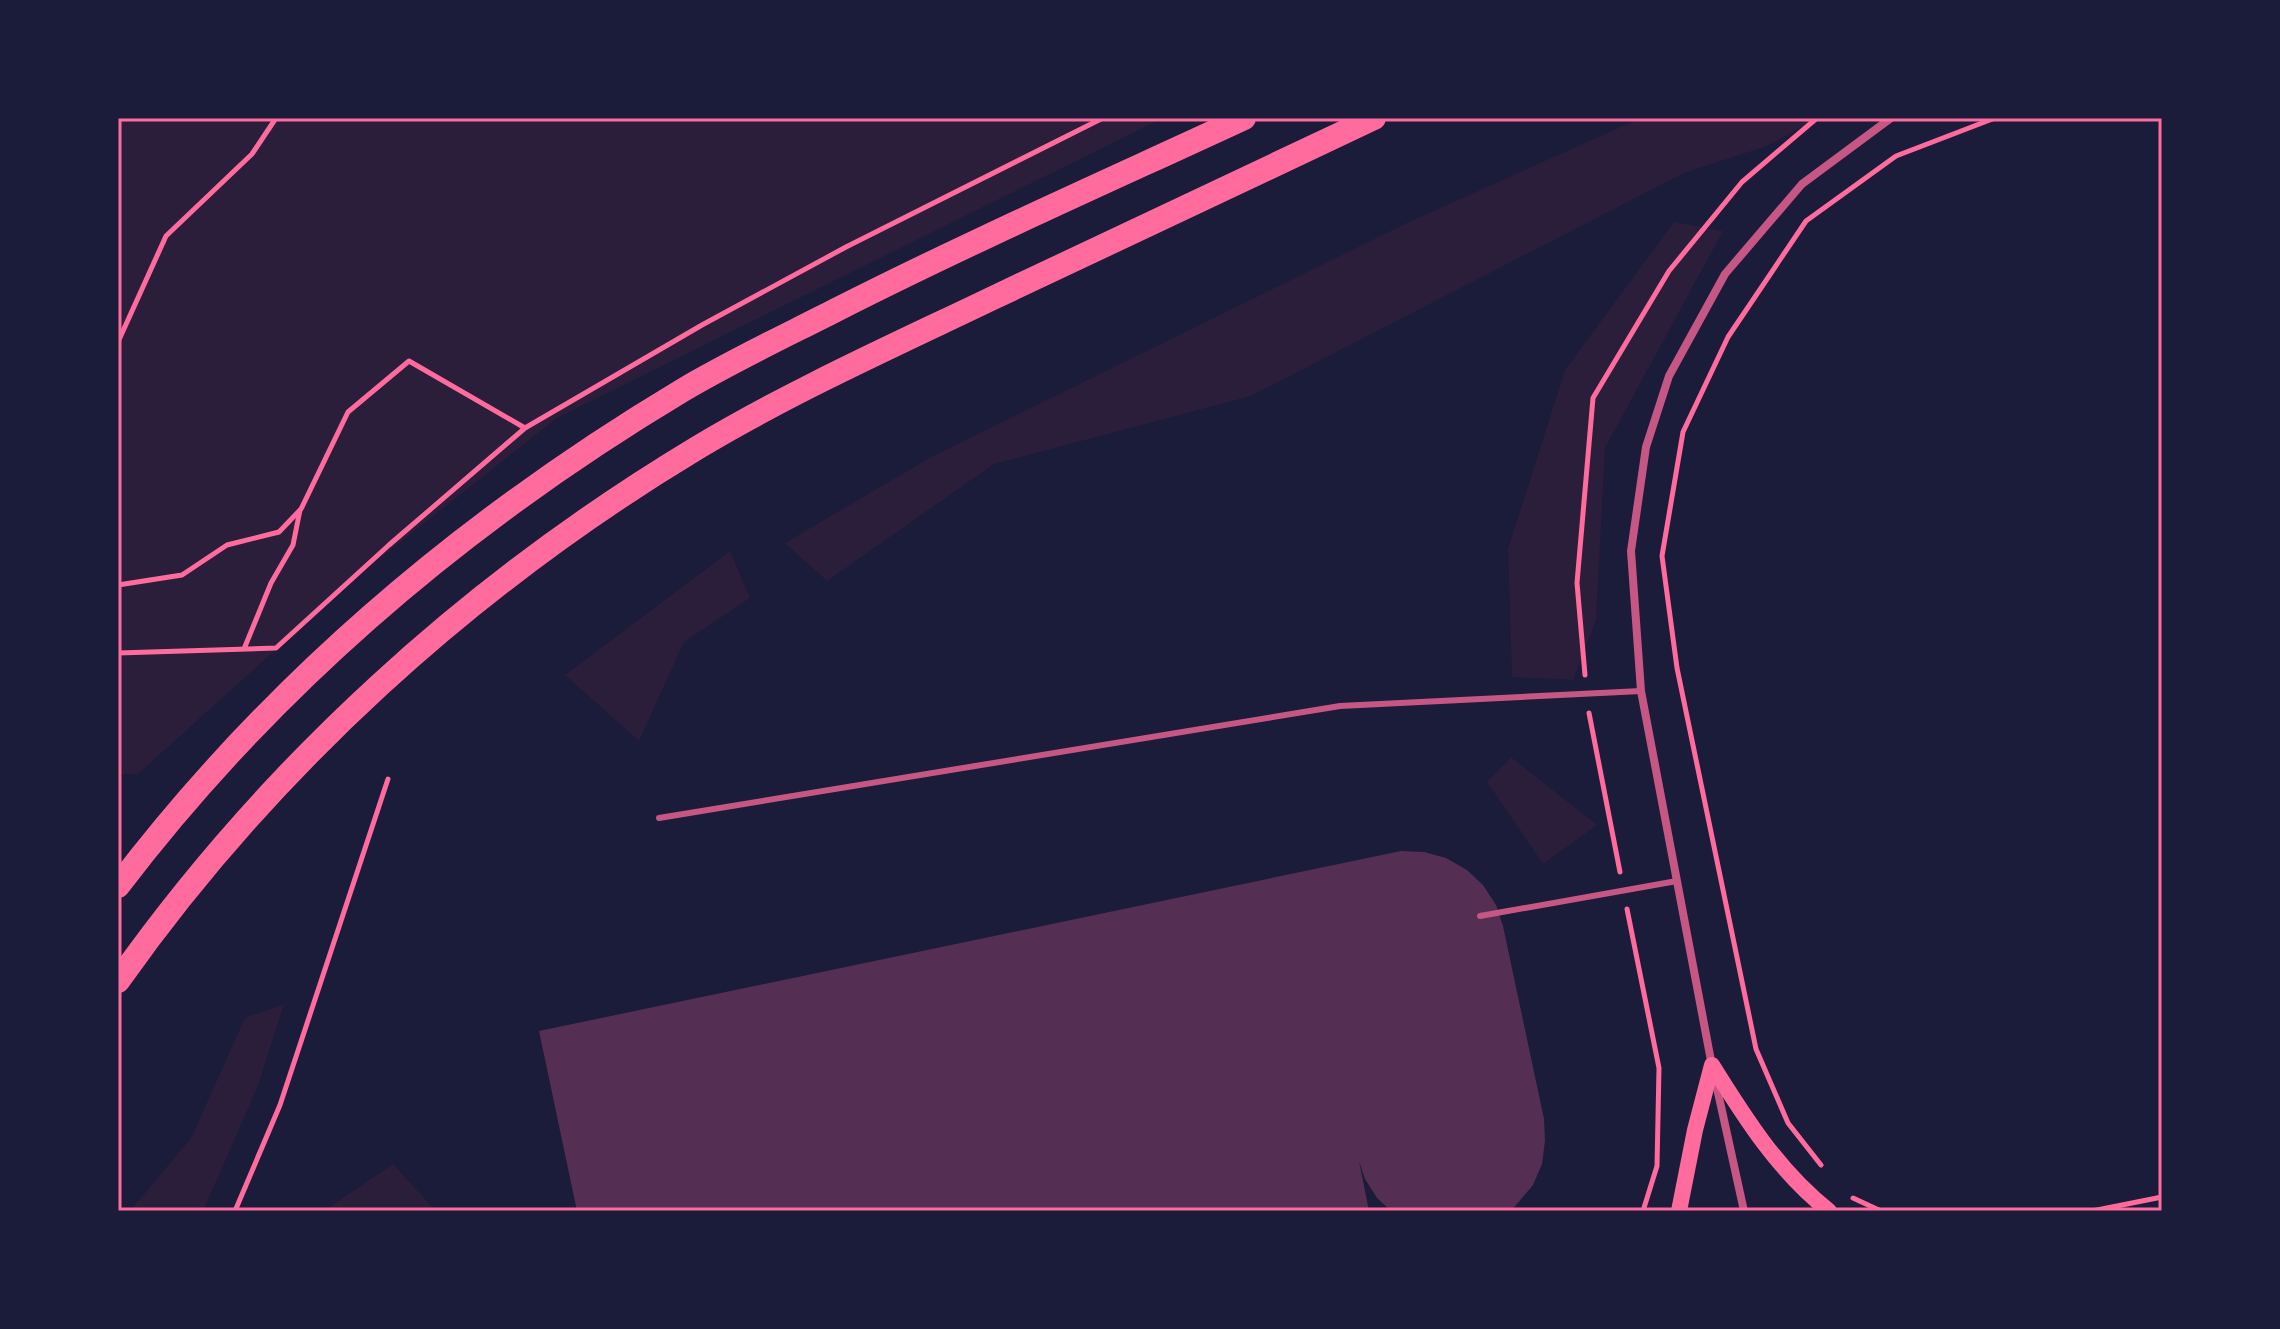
<svg xmlns="http://www.w3.org/2000/svg" width="2280" height="1329" font-family="'Alegreya Sans',sans-serif">
<style>
.green{fill:#2a1e3b}
.building{fill:#542f53}
.lines{fill:none;stroke-linecap:round;stroke-linejoin:round}
.path{stroke:#ff6b9d;stroke-width:5}
.service{stroke:#c65784;stroke-width:6}
.minor{stroke:#c65784;stroke-width:8}
.secondary{stroke:#ff6b9d;stroke-width:16}
.motorway{stroke:#ff6b9d;stroke-width:24}
.neatline{fill:none;stroke:#ff6b9d;stroke-width:3}
</style>
<rect width="100%" height="100%" fill="#1b1b3a"/>
<path class="green" d="M118 118H1163L557 418 355 578 138 774H118Z
M1641 118H1819L1767 146 1684 173 1251 396 994 464 827 581 785 543 931 457 1413 220Z
M1674 222 1723 231 1605 448 1596 620 1573 680 1512 677 1508 549 1565 370Z
M730 551 750 598 684 642 639 741 565 675Z
M1511 757 1597 825 1543 864 1487 782Z
M284 1004 258 1086 203 1211H130L191 1138 245 1018Z
M393 1164 436 1211H324Z"/>
<path class="building" d="M1401 851 1424 852 1446 858 1467 870 1483 885 1496 905 1503 926 1544 1119 1545 1141 1542 1164 1533 1185 1511 1211H1391L1377 1198 1365 1179 1359 1161 1369 1211H577L539 1031Z"/>
<g class="lines">
<path class="path" d="M118 342 166 236 252 154 276 118
M118 585 182 575 227 545 279 532 301 509 348 412 409 361 525 428
M244 649 271 583 293 545 300 510
M118 653 276 648 389 545 525 428 702 325 846 247 1103 118
M1585 675 1577 583 1593 398 1669 271 1742 182 1817 118
M1589 713 1620 872
M1627 909 1659 1068 1657 1166 1643 1211
M1821 1165 1788 1123 1756 1049 1677 668 1662 556 1683 432 1728 337 1806 221 1896 156 1995 118
M1853 1198 1881 1211
M235 1211 280 1105 388 779
M2092 1211 2162 1197"/>
<path class="service" d="M659 818 1340 706 1641 691
M1480 916 1677 881"/>
<path class="minor" d="M1712 1066 1641 691 1631 551 1646 447 1669 376 1725 274 1802 184 1891 118
M1715 1079 1744 1211"/>
<path class="secondary" d="M1712 1065C1745 1118 1779 1172 1829 1211
M1679 1211 1695 1130 1712 1065"/>
<path class="motorway" d="M118 886C271 685 466 520 683 390 732 361 785 336 836 310 970 242 1108 181 1244 118
M118 981C271 765 471 584 697 448 792 391 895 345 995 297 1122 238 1248 178 1374 118"/>
</g>
<rect width="2280" height="1329" fill="none" stroke="#1b1b3a" stroke-width="240"/>
<rect x="120" y="120" width="2040" height="1089" class="neatline"/>
</svg>
